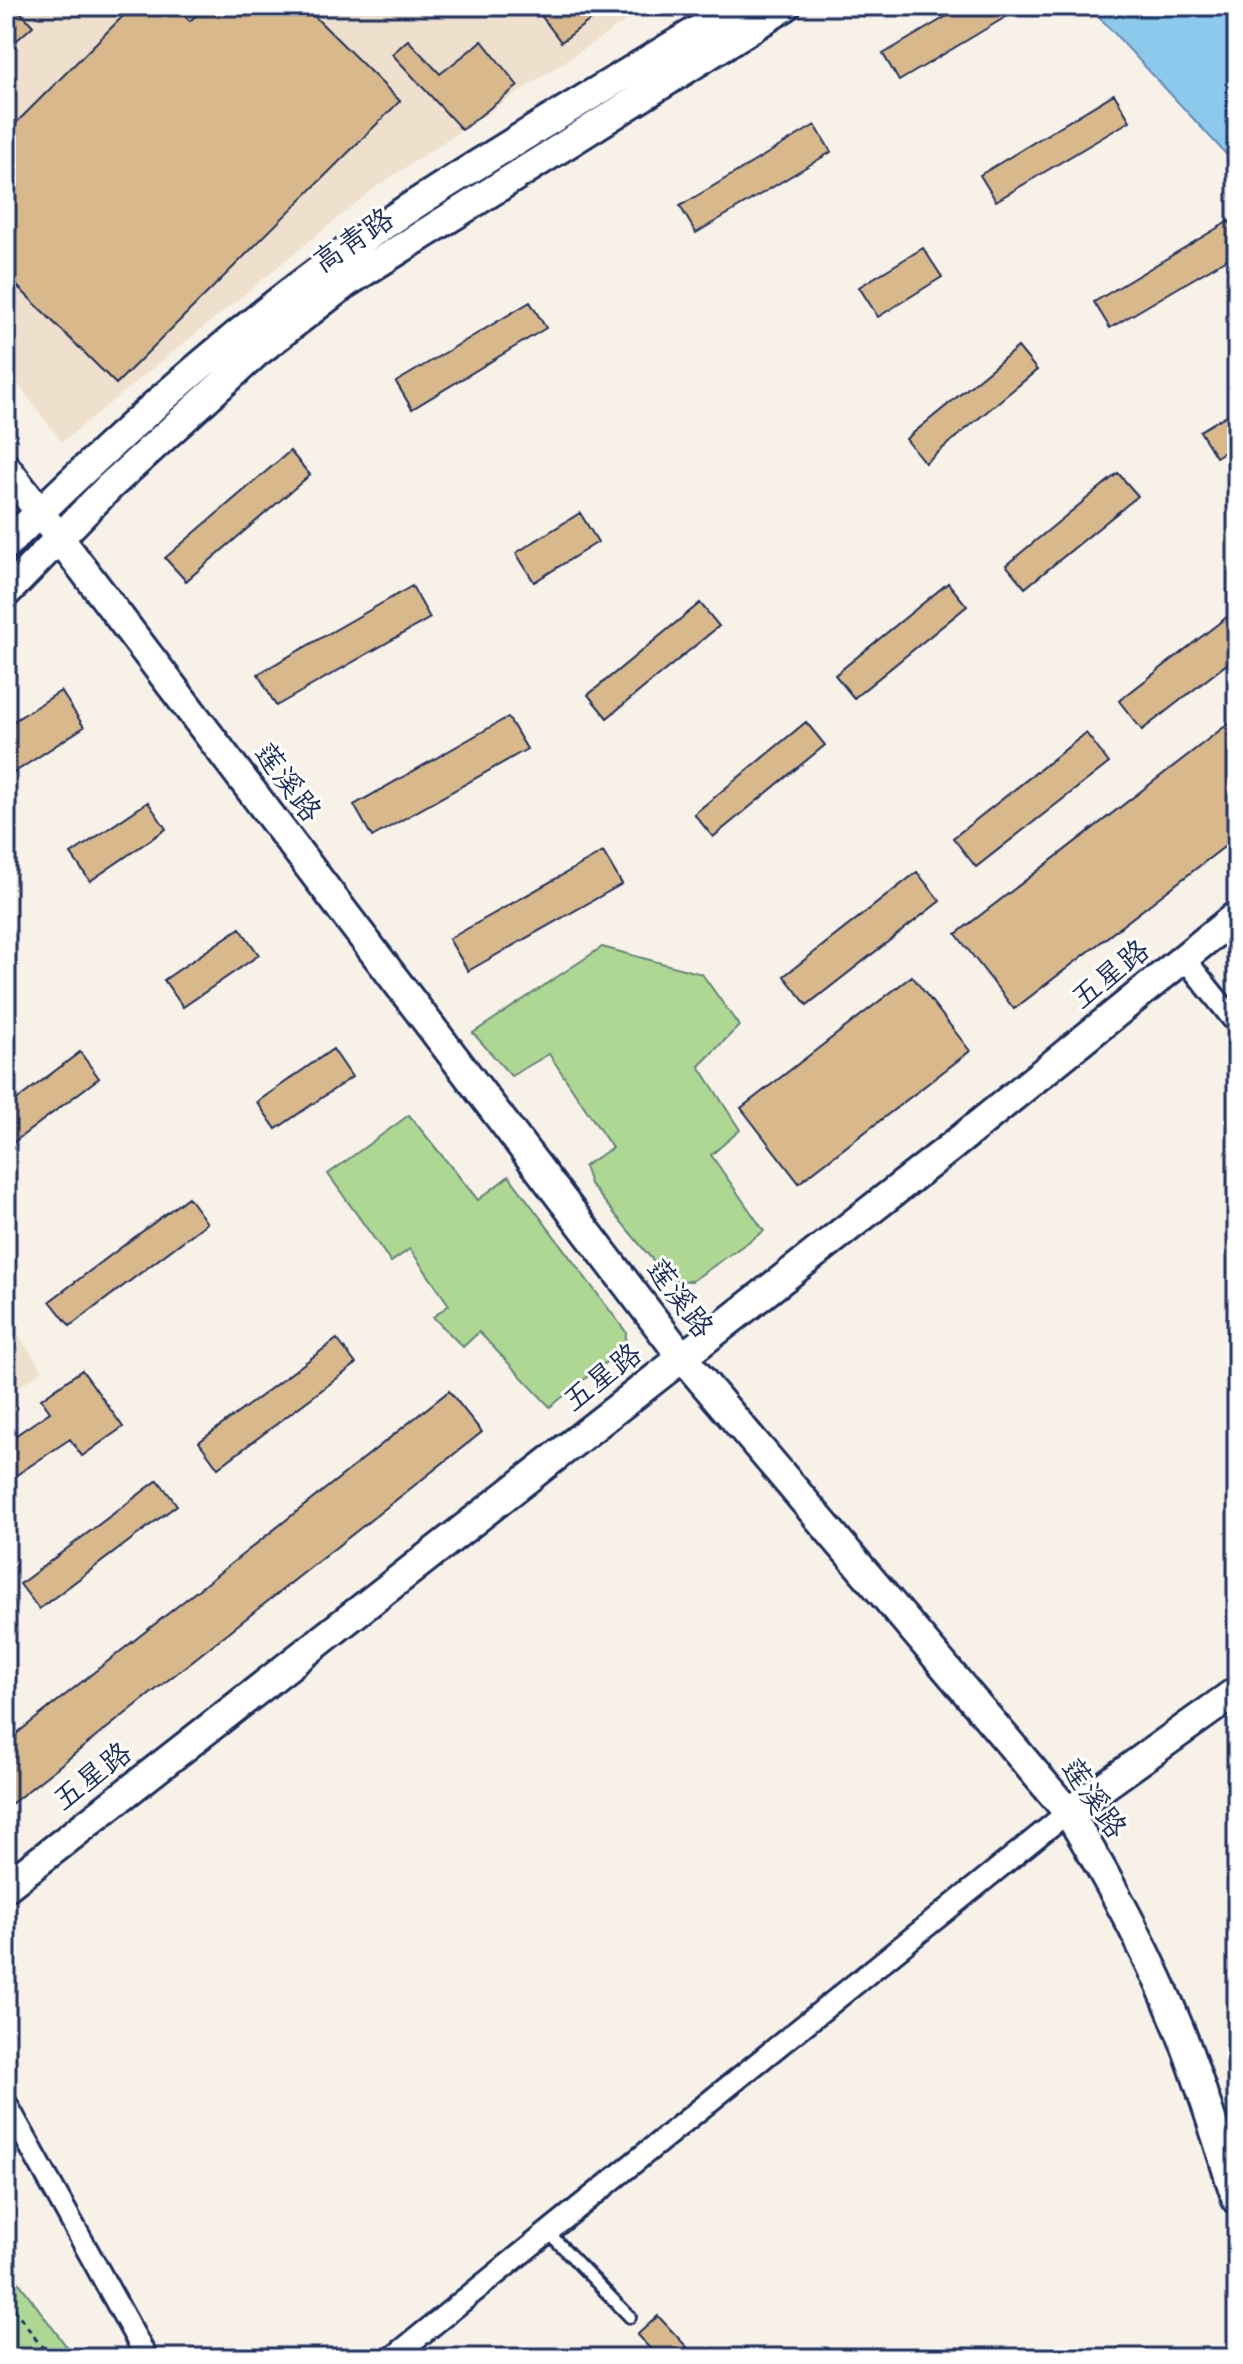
<svg xmlns="http://www.w3.org/2000/svg" width="1243" height="2364" font-family="Mynerve,'LXGW WenKai TC',sans-serif">
<style>
.built{fill:#eee0cc}
.green{fill:#aed794;stroke:#648379;stroke-width:2}
.water{fill:#8dc8ed;stroke:#5f8bb4;stroke-width:2}
.building{fill:#d9b98c;stroke:#1b2f5e;stroke-width:2}
.lines{fill:none;stroke-linecap:round;stroke-linejoin:round}
.lane-casing{stroke:#1b2f5e;stroke-width:16}
.street-casing{stroke:#1b2f5e;stroke-width:26}
.secondary-casing{stroke:#1b2f5e;stroke-width:34}
.path{stroke:#1b2f5e;stroke-width:3;stroke-dasharray:6 6;stroke-linecap:butt}
.lane{stroke:#fff;stroke-width:10}
.street{stroke:#fff;stroke-width:20}
.secondary{stroke:#fff;stroke-width:28}
.labels{text-anchor:middle;stroke-width:6;stroke-linejoin:round;paint-order:stroke}
.street-label{font-size:30px;fill:#1b2f5e;stroke:#fff}
</style>
<rect width="100%" height="100%" fill="#f7f1e8"/>
<filter id="ink" filterUnits="userSpaceOnUse"><feTurbulence type="fractalNoise" baseFrequency=".0125" numOctaves="2"/><feDisplacementMap in="SourceGraphic" scale="16" xChannelSelector="R" yChannelSelector="G"/><feConvolveMatrix kernelMatrix="1 2 1 2 8 2 1 2 1" color-interpolation-filters="sRGB"/></filter>
<g filter="url(#ink)">
<path class="built" d="M6 6H648L376 187 62 442 6 368Z
M6 1317 43 1370 6 1396Z"/>
<path class="green" d="M602 947 702 974 739 1026 699 1066 740 1130 711 1155 764 1231 692 1281 669 1280 590 1184 584 1166 612 1148 549 1054 511 1076 473 1033Z
M409 1115 478 1200 509 1176 626 1332 625 1347 550 1407 479 1332 463 1347 433 1317 449 1305 410 1249 391 1262 328 1174Z
M6 2265 75 2358H6Z"/>
<path class="water" d="M1089 6H1233L1237 11V166Z"/>
<path class="building" d="M6 6H15L33 26 6 50Z
M133 6H174L190 21 205 6H304L400 101 116 384 6 275V133Z
M534 6H609L561 42Z
M964 6H1024L899 81 883 54Z
M408 40 440 74 482 41 518 86 462 130 392 54Z
M1114 94 1130 121 996 201 980 175Z
M815 125 831 152 696 233 680 206Z
M1229 221 1237 234V253L1110 328 1094 302Z
M923 248 942 277 878 317 859 287Z
M530 302 546 328 412 409 396 382Z
M1018 347 1037 370 925 463 906 439Z
M1237 409V445L1216 457 1200 431Z
M290 451 310 475 186 581 165 558Z
M1118 473 1138 496 1025 588 1006 565Z
M580 513 598 542 534 582 516 553Z
M948 583 967 606 854 698 835 675Z
M412 586 430 618 276 706 258 674Z
M700 603 719 626 607 718 588 695Z
M1237 609V656L1142 730 1119 701Z
M61 691 84 727 6 778V726Z
M508 717 527 749 372 837 354 805Z
M1237 717V837L1014 1009 956 934Z
M806 722 825 745 713 837 694 814Z
M1086 733 1109 763 976 867 953 838Z
M148 802 166 829 90 881 71 854Z
M603 852 622 884 468 971 449 939Z
M917 872 940 901 807 1005 784 976Z
M240 928 259 955 183 1007 164 980Z
M912 976 970 1051 799 1183 741 1108Z
M333 1049 352 1077 276 1129 257 1102Z
M80 1052 99 1078 6 1148V1108Z
M188 1197 207 1223 70 1326 50 1301Z
M337 1339 356 1364 218 1468 199 1442Z
M82 1370 123 1427 82 1456 70 1439 6 1482V1442L50 1412 41 1399Z
M449 1391 482 1432 6 1808V1742Z
M158 1480 177 1505 39 1609 20 1584Z
M658 2316 697 2358H659L637 2335Z"/>
<g class="lines">
<g class="lane-casing">
<path id="lane" d="M549 2233 630 2317"/>
</g>
<g class="street-casing">
<path id="street" d="M1184 958 1237 1024
M6 2103 147 2358
M392 2358 1068 1812"/>
</g>
<g class="secondary-casing">
<path id="secondary" d="M6 468 682 1357 1068 1812C1111 1883 1149 1953 1180 2031 1202 2086 1218 2143 1237 2200
M6 545C130 423 261 305 406 210 515 139 627 74 738 6
M6 593 109 487 256 353 346 283 786 6
M1068 1812 1237 1691
M6 1887 951 1147 1237 915"/>
</g>
<path class="path" d="M6 2297 38 2342 55 2358"/>
<use href="#lane" class="lane"/>
<use href="#street" class="street"/>
<use href="#secondary" class="secondary"/>
</g>
</g>
<g class="labels">
<g class="street-label">
<text transform="translate(353 240) rotate(-34)" y="10">高青路</text>
<text transform="translate(288 782) rotate(53)" y="10">莲溪路</text>
<text transform="translate(1110 974) rotate(-39)" y="10">五星路</text>
<text transform="translate(680 1298) rotate(53)" y="10">莲溪路</text>
<text transform="translate(602 1377) rotate(-38)" y="10">五星路</text>
<text transform="translate(92 1776) rotate(-38)" y="10">五星路</text>
<text transform="translate(1094 1798) rotate(55)" y="10">莲溪路</text>
</g>
</g>
<rect width="1243" height="2364" fill="none" stroke="#fff" stroke-width="32"/>
<rect x="16" y="16" width="1211" height="2332" fill="none" stroke="#1b2f5e" stroke-width="3" filter="url(#ink)"/>
</svg>
